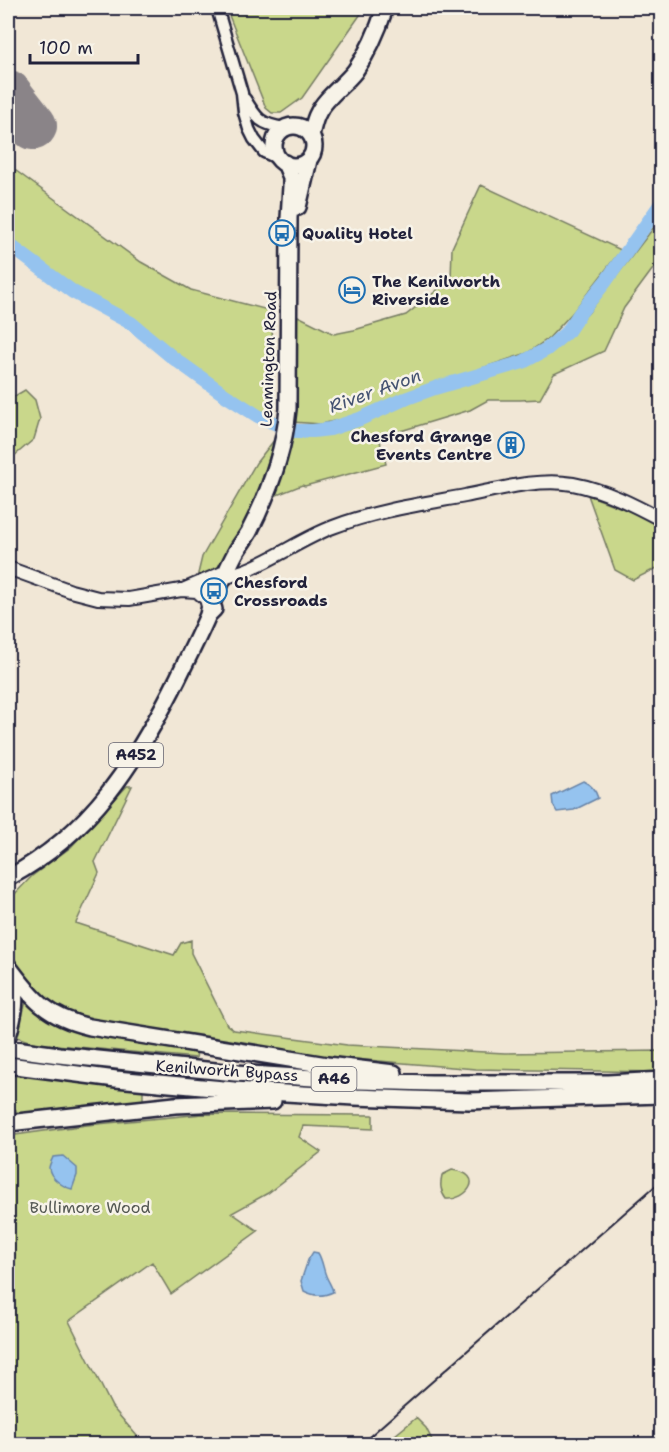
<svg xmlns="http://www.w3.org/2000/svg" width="669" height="1452" font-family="'Shantell Sans',sans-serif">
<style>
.green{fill:#c9d78b;stroke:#767c63;stroke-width:1.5}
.water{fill:#95c3ef;stroke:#6783a7;stroke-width:1.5}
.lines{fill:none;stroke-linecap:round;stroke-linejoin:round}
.river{stroke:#95c3ef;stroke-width:14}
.runway{stroke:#8a8488;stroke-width:48}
.minor-casing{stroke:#22223b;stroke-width:15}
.major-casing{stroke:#22223b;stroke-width:16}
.highway-casing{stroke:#22223b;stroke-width:20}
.minor{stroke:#f7f3e8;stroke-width:10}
.major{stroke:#f7f3e8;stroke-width:12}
.highway{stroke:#f7f3e8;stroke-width:15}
.rail{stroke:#22223b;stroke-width:2}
.labels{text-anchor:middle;stroke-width:5;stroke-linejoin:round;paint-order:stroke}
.shield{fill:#f7f3e8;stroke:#62616f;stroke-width:1.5}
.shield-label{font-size:15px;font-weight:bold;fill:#22223b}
.poi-label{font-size:16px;font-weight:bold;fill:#22223b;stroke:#f7f3e8;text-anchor:start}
.street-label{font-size:16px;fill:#22223b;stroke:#f7f3e8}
.park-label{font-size:16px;fill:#545853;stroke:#f7f3e8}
.water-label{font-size:18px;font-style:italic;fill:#445271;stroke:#f7f3e8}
</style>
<rect width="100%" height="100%" fill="#f1e7d6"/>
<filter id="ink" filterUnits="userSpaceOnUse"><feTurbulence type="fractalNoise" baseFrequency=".0167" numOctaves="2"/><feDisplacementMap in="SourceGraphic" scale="12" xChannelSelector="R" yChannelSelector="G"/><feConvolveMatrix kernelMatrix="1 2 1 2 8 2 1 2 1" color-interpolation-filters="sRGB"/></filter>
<g filter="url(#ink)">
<path class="green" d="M226 8H365L302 98 281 113H272L266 108Z
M8 165 141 262 191 290 272 311 273 392 275 424 258 416 230 398 172 357 131 323 73 292 8 244Z
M481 185 621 250 573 312 549 338 527 353 420 389 356 416 321 424 292 422 294 314 334 334 354 330 406 315 451 279 452 248Z
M661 218V258L624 308 604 351 554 374 540 399 520 400H488L470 410 384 436 385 440 380 441 386 464 305 486 302 485 267 499 289 444 294 436 336 431 442 390 513 369 542 358 559 345 589 312Z
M25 390 35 400 40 419 34 439 13 457 8 455V400Z
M275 439 255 502 220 567 197 578 202 557 256 463Z
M588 495 650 519 661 526V566L633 580 615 570Z
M127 786H132L95 862 99 873 76 923 174 955 181 943 191 940V953L227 1025 234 1030 347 1045 505 1053 661 1051V1072L476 1069 306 1055 76 1017 47 1002 8 953V901L32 876 71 847Z
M26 1001 64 1027 197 1051 196 1058 34 1043 17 1037Z
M16 1074 143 1089V1100L18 1113 8 1103V1080Z
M203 1114 373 1115V1129L303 1126 299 1137 321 1152 268 1193 232 1213 258 1231 171 1294 152 1262 69 1321 112 1407 144 1444H8V1298L15 1254 8 1250V1136L87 1125Z
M452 1170C487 1174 467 1201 446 1199 440 1191 440 1184 442 1175Z
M416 1418 426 1428 434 1444H384Z"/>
<path class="water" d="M583 781C591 785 595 789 598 798L574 810 557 812 553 805 552 796Z
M63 1156 77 1168V1175L72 1189C63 1187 50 1178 49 1168 49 1165 52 1160 53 1157Z
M313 1252 318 1253C323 1261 323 1270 327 1278 329 1283 332 1286 333 1292 322 1297 314 1296 304 1291L301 1281 308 1260Z"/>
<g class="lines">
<path class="river" d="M8 244 73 292 131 323 172 357 225 395 258 416 293 431H313L330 429 360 419 402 400 435 388 523 362 547 349 568 331 580 313 606 281 662 202"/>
<path class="runway" d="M8 94 33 126"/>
<g class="minor-casing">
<path id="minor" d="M217 8 242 93 244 112 249 129 254 139 264 152 279 159
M245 99C257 119 260 124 284 128"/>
</g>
<g class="major-casing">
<path id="major" d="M8 568 71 591 98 598 129 599 181 590 197 591 206 599 209 610
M230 576C237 573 244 571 251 568 279 556 304 538 333 527 374 511 422 504 465 496 500 489 538 478 573 484 605 490 634 505 662 520
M185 589 227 571"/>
</g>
<g class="highway-casing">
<path id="highway" d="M274 146a20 20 0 1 1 40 0a20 20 0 1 1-40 0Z
M311 135C313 128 314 120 318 113 325 98 344 85 355 71 369 51 378 30 385 8
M298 207 309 160
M208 615 209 610C218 591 226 570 236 552 240 545 245 539 249 532 268 495 284 451 288 409L289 218 291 186V177L285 163
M8 878C92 833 137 760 178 678 188 657 199 636 208 615L214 609
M8 966C33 1000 47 1017 90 1027L327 1065 394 1073
M8 1036C14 1016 18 997 11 977
M8 1048 59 1055 235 1073 359 1081 431 1083H608L662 1080
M8 1065 116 1079 234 1090 354 1097 469 1101 662 1095
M8 1123 175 1105 273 1101"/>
</g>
<use href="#minor" class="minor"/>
<use href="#major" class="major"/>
<use href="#highway" class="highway"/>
<path class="rail" d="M361 1444 662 1180"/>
</g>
</g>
<defs>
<g id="bus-ring" transform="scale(1.35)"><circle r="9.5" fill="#f7f3e8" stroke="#1f6fb2" stroke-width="1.5"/><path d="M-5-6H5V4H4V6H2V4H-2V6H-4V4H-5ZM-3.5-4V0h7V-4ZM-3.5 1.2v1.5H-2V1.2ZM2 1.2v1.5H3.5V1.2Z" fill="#1f6fb2"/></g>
<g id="hotel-ring" transform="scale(1.35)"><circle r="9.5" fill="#f7f3e8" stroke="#1f6fb2" stroke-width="1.5"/><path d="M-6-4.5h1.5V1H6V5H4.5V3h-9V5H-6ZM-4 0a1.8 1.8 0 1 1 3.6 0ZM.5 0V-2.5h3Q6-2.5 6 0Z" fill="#1f6fb2"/></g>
<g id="building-ring" transform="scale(1.35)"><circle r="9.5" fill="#f7f3e8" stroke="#1f6fb2" stroke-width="1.5"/><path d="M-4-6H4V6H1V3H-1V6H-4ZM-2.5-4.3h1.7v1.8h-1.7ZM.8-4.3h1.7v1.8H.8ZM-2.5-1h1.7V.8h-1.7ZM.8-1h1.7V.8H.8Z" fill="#1f6fb2"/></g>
</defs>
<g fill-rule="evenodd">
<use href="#bus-ring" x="282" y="233"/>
<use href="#hotel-ring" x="352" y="290"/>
<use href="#building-ring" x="511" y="445"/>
<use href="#bus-ring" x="214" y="591"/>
</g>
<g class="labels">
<g class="shield">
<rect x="109" y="743" width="54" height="24" rx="4.5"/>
<rect x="311.5" y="1067" width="45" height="24" rx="4.5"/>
</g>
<g class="shield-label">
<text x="136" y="760">A452</text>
<text x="334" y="1084">A46</text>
</g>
<g class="poi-label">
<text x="302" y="239">Quality Hotel</text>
<text x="372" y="287">The Kenilworth<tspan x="372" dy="18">Riverside</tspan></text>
<text x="492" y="442" text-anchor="end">Chesford Grange<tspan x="492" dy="18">Events Centre</tspan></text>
<text x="234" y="588">Chesford<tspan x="234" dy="18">Crossroads</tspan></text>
</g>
<g class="street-label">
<text transform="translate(268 359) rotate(-88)" y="6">Leamington Road</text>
<text transform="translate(227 1070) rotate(4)" y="6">Kenilworth Bypass</text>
</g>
<g class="park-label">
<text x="90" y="1213">Bullimore Wood</text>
</g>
<g class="water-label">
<text transform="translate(375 391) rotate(-20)" y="6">River Avon</text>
</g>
</g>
<rect width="669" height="1452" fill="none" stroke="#f7f3e8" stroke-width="30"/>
<rect x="15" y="15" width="639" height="1422" fill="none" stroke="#22223b" stroke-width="2" filter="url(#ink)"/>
<path d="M30 54v9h108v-9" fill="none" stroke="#22223b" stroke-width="3"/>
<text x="39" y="54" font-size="18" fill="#22223b" stroke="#f7f3e8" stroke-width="4.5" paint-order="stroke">100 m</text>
</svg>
